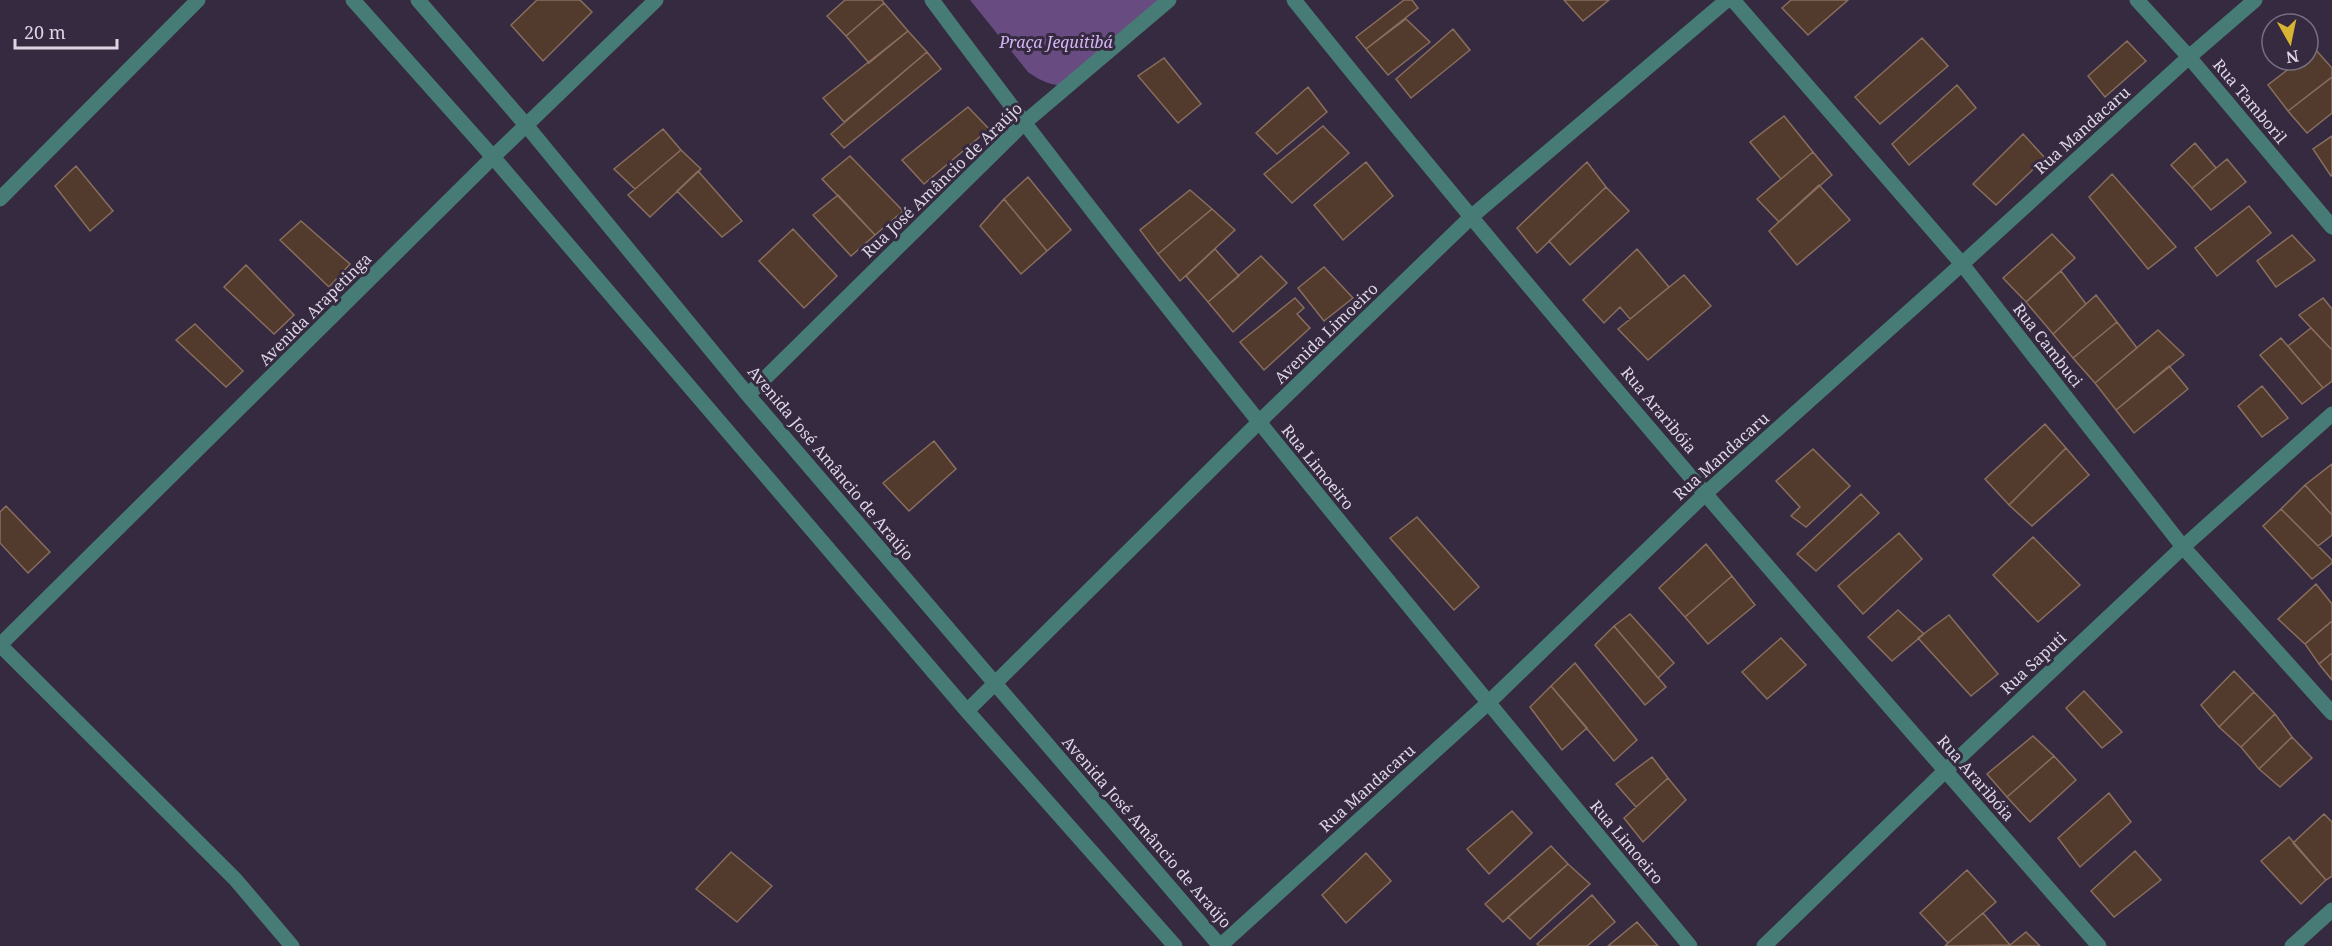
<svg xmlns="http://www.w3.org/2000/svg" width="2332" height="946" font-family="'Noto Serif',serif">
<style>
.green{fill:#684b80}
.building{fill:#523a2c;stroke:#896e5f;stroke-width:1.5}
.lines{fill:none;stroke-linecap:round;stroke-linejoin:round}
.minor{stroke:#477b75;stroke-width:15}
.labels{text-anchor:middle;stroke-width:6;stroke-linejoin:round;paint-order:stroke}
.park-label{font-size:16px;font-style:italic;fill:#d4b4f2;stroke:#352a40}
.street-label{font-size:16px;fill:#ddd5e4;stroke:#352a40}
</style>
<rect width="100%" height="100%" fill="#352a40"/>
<path class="green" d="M970 0H1164L1070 86C1052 86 1042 82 1028 72Z"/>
<path class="building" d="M537 0H580L592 12 543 61 511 25Z
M845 0H882L884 3 846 36 827 16Z
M1404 0H1412L1418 8 1366 49 1356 37Z
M1564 0H1609L1583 21Z
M1791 0H1848L1808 35 1782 8Z
M884 3 908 31 869 63 846 36Z
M1406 19 1430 42 1388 75 1366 49Z
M1453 29 1470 50 1411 98 1396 79Z
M908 31 927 52 844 122 823 98Z
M1922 38 1948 66 1880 124 1855 97Z
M2127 41 2146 61 2105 97 2088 76Z
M2315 49 2332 68V77L2288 111 2268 85 2300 60H2308V54Z
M927 52 941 69 844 148 831 134Z
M1164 58 1201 104 1178 123 1138 76Z
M2332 77V113L2307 133 2288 111Z
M1957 85 1976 108 1909 165 1892 144Z
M1308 87 1327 112 1277 154 1256 133Z
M968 107 989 129 924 184 902 160Z
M1784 116 1813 152 1781 179 1750 142Z
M1323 126 1349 153 1292 203 1264 174Z
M663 129 681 150 635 189 614 169Z
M2023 134 2045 158 1996 205 1973 184Z
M2332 136V176H2331L2313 149Z
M2195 143 2216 168 2192 188 2171 165Z
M681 150 701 169 650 217 628 195Z
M1813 152 1832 175 1779 222 1757 199Z
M850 156 903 211 875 235 822 179Z
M2227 159 2246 182 2211 210 2192 188Z
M1366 162 1393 196 1343 240 1314 205Z
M1587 162 1606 187 1537 253 1517 228Z
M76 166 113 211 90 231 55 186Z
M698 171 742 221 722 237 677 191Z
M2112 174 2176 247 2148 269 2089 197Z
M1028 177 1071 230 1047 251 1004 199Z
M1819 185 1850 220 1797 265 1769 231Z
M1606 187 1629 211 1570 265 1549 241Z
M1190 190 1212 209 1158 254 1140 230Z
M838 195 875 235 851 256 813 215Z
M1004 199 1047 251 1021 274 980 226Z
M2249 206 2271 233 2217 276 2195 248Z
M1212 209 1235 230 1180 281 1158 254Z
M301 221 350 264 329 287 280 240Z
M793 229 837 276 804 308 759 261Z
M2052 234 2075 258 2026 302 2003 278Z
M2292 235 2315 260 2276 287 2257 261Z
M1215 249 1239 276 1208 302 1186 276Z
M1637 249 1669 287 1630 319 1620 307 1604 323 1583 300Z
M1261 256 1287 283 1233 332 1208 302Z
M246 265 294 315 274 334 224 287Z
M1324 267 1353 298 1324 321 1298 288Z
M2061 271 2086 304 2053 334 2026 302Z
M1684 275 1711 306 1648 360 1618 329Z
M2096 295 2117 322 2073 358 2053 334Z
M1295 298 1304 308 1297 314 1310 328 1264 370 1240 342Z
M2323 298 2332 309V350L2299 315Z
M2117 322 2137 348 2095 383 2073 358Z
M195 324 243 371 226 387 176 340Z
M2311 328 2332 350V381L2323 388 2288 346Z
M2158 330 2184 355 2116 410 2095 383Z
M2281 338 2323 388 2302 404 2260 355Z
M2169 366 2188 389 2134 433 2116 410Z
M2262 386 2288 418 2262 437 2238 406Z
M2045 424 2066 448 2009 505 1985 479Z
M934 441 956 469 909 511 883 483Z
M2066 448 2089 475 2032 526 2009 505Z
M1813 449 1850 486 1806 527 1791 516 1800 507 1776 481Z
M2332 464V515L2305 485Z
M2305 485 2332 515V535L2318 546 2281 509Z
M1861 494 1879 513 1816 571 1797 554Z
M6 506 50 552 28 573 0 543V512Z
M2281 509 2332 560V563L2312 579 2263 526Z
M1417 517 1479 587 1454 610 1390 538Z
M1899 533 1922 559 1863 614 1838 586Z
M2033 537 2080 585 2038 622 1993 575Z
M1706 544 1732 576 1685 617 1659 588Z
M1732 576 1755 605 1708 644 1685 617Z
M2316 584 2332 604V621L2305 644 2278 619Z
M1898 610 1924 634 1892 661 1868 637Z
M1630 614 1674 663 1658 678 1614 626Z
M1949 615 1998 674 1971 696 1918 638Z
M2332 621V653L2319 664 2305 644Z
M1614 626 1666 687 1645 705 1595 645Z
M1781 638 1806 665 1767 699 1742 672Z
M2332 653V680L2319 664Z
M1575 663 1637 740 1614 761 1551 686Z
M2234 671 2254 692 2219 727 2201 705Z
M1551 686 1587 728 1562 750 1530 707Z
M2084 691 2122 732 2102 748 2066 708Z
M2254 692 2275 714 2241 747 2219 727Z
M2275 714 2292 737 2259 769 2241 747Z
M2033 736 2054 756 2007 797 1987 774Z
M2292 737 2312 758 2280 787 2259 769Z
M2054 756 2076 780 2030 822 2007 797Z
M1652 757 1668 778 1636 807 1616 784Z
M1668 778 1686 800 1643 842 1624 818Z
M2109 793 2131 822 2080 867 2058 838Z
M1512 811 1532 833 1489 874 1467 849Z
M2324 814 2332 822V876L2326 880 2293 843Z
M2289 837 2326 880 2301 904 2261 861Z
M1551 846 1568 864 1503 922 1485 904Z
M2135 851 2161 880 2114 917 2091 891Z
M731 852 772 886 737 922 696 889Z
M1366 853 1391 881 1346 923 1322 895Z
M1568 864 1590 884 1530 939 1508 917Z
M1967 870 1996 902 1948 943 1920 913Z
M1592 895 1615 922 1587 946H1539L1537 944Z
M1983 913 2010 945 1945 946 1948 943Z
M1637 922 1658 946H1608Z
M2026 932 2040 946H2009L2010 945Z"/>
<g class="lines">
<path class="minor" d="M353 0 493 157 967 711 1175 946
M418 0 526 125 748 395 1220 946
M932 0C1173 325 1432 635 1690 946
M1294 0C1553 323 1826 635 2099 946
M1733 0 1962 264 2183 547 2332 713
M2137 0 2189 57 2332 227
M0 199 198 0
M748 395 1024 123 1169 0
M0 645 493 157 656 0
M0 645 235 879 292 946
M967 711 1258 423 1471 217 1727 0
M1220 946 1488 703 1706 493 1962 264 2189 57 2255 0
M1764 946 1945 771 2183 547 2332 414
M2292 946 2332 910"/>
</g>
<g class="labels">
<g class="park-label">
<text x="1056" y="48">Praça Jequitibá</text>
</g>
<g class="street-label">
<text transform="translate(2250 101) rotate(50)" y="6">Rua Tamboril</text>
<text transform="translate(2082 130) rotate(-42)" y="6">Rua Mandacaru</text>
<text transform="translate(942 180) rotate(-44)" y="6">Rua José Amâncio de Araújo</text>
<text transform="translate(315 309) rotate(-45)" y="6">Avenida Arapetinga</text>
<text transform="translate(1326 333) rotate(-44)" y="6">Avenida Limoeiro</text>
<text transform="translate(2048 345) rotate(52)" y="6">Rua Cambuci</text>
<text transform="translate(1659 410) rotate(50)" y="6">Rua Araribóia</text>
<text transform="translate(1721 456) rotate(-42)" y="6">Rua Mandacaru</text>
<text transform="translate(831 463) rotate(50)" y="6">Avenida José Amâncio de Araújo</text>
<text transform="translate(1318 467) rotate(51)" y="6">Rua Limoeiro</text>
<text transform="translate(2033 663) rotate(-43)" y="6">Rua Saputi</text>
<text transform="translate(1976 778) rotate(49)" y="6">Rua Araribóia</text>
<text transform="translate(1367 788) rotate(-42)" y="6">Rua Mandacaru</text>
<text transform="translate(1147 832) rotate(49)" y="6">Avenida José Amâncio de Araújo</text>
<text transform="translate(1627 842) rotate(50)" y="6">Rua Limoeiro</text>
</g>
</g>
<g transform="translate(2290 42) rotate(171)"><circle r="28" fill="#352a40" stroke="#786e82" stroke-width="1.5"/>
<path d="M0-4.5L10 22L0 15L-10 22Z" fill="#d8b434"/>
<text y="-9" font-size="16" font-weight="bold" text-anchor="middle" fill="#ddd5e4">N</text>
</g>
<path d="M15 39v9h102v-9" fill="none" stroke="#ddd5e4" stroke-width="3"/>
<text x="24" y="39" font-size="18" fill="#ddd5e4" stroke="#352a40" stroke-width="4.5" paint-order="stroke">20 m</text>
</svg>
